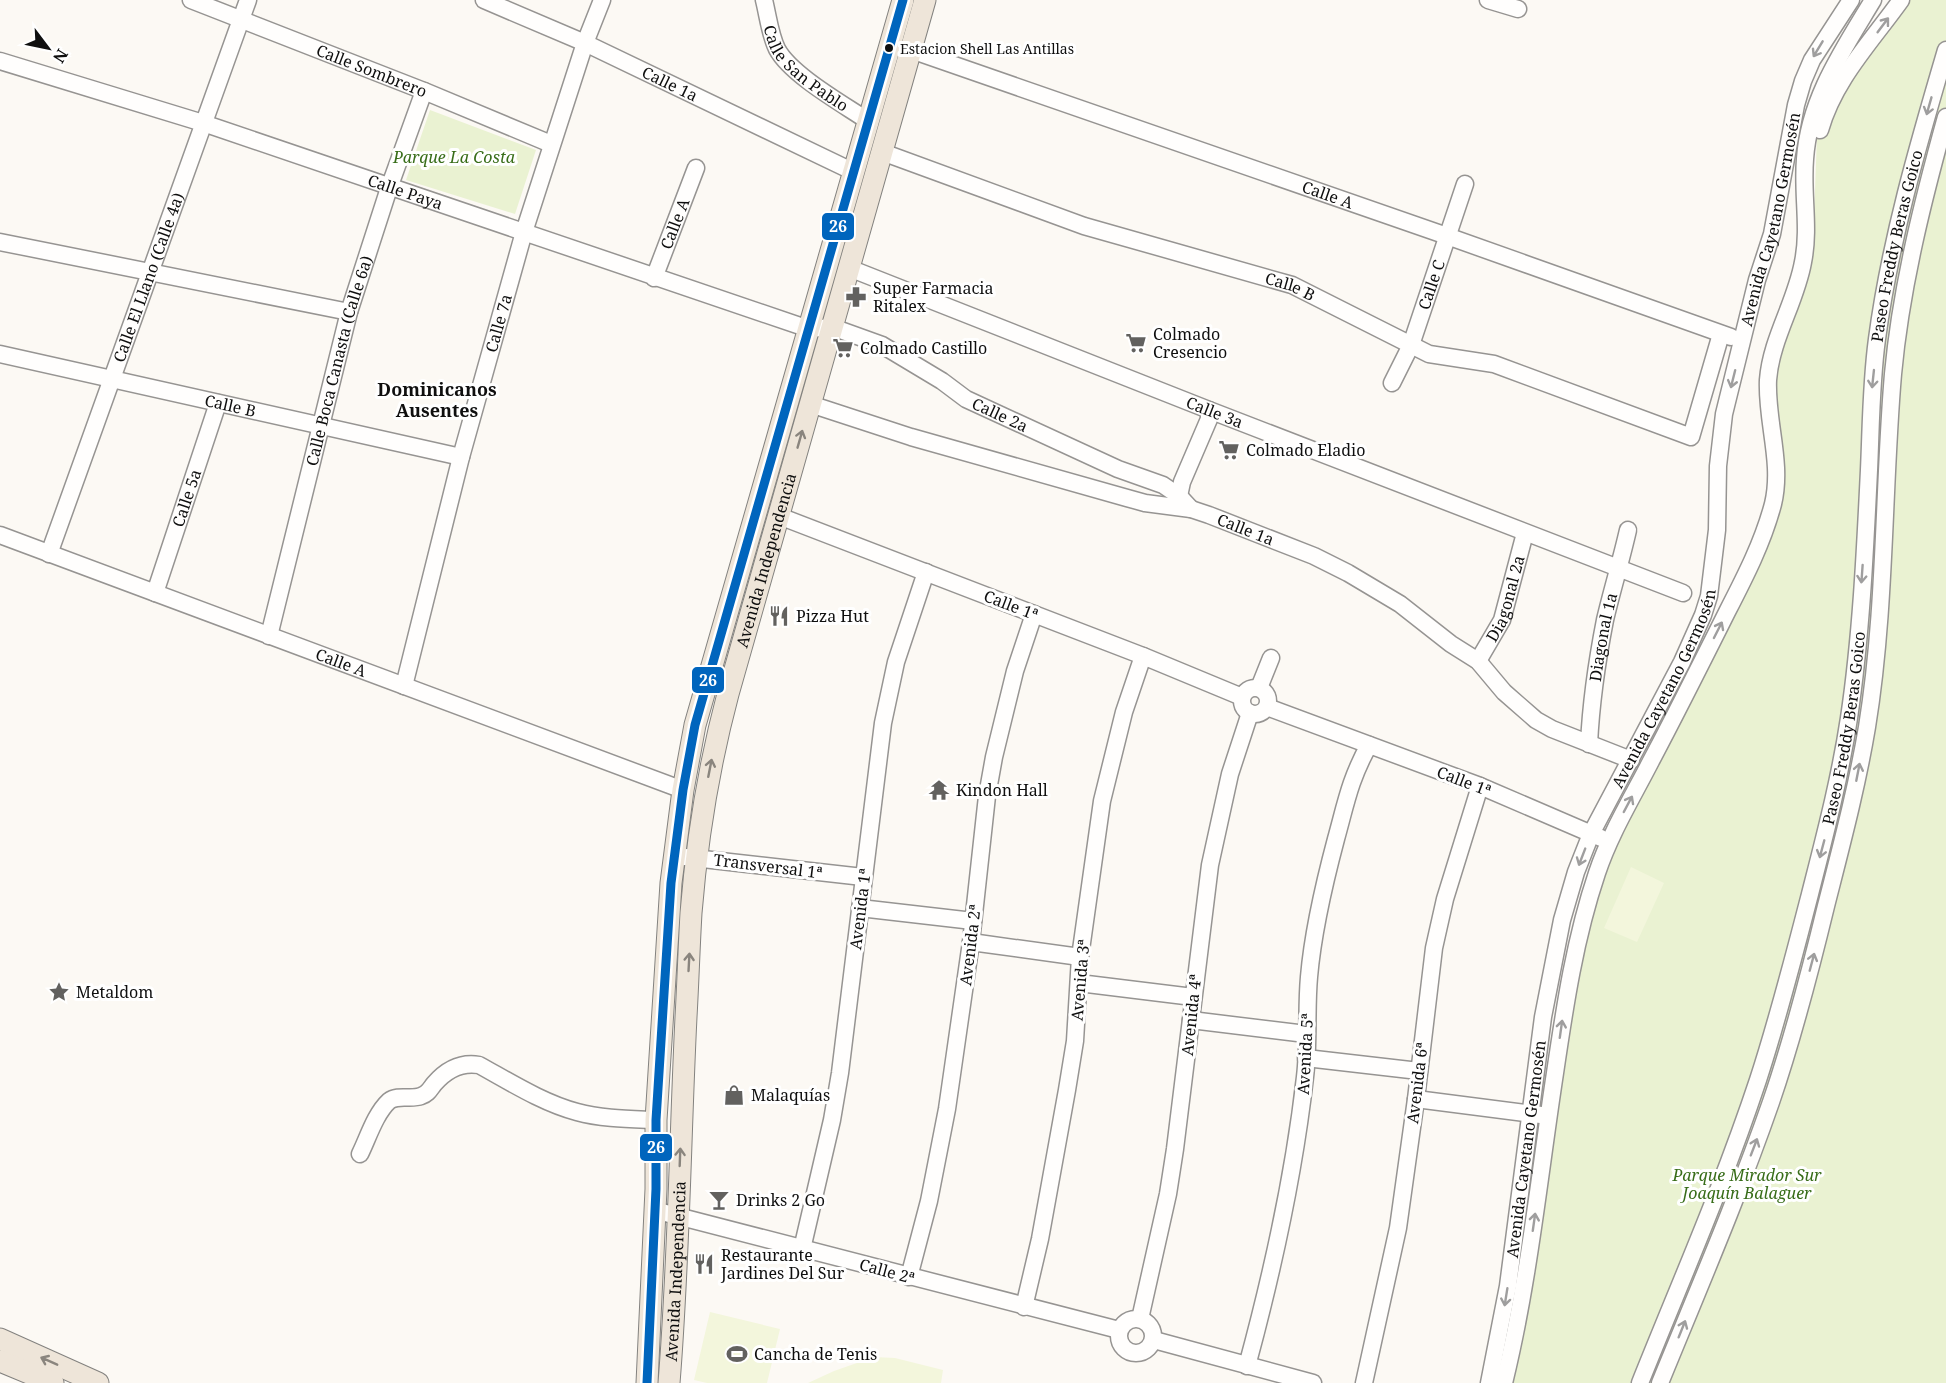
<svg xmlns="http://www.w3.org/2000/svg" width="1946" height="1383" font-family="'Noto Serif',serif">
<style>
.green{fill:#eaf2d2}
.pitch{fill:#f3f6dc}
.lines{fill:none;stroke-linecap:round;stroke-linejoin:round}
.minor-casing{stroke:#969492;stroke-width:19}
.major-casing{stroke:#83827f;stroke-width:23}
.minor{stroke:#fffefd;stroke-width:16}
.major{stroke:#eee5d9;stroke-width:21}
.bus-1-casing{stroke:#fff;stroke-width:14}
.bus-1{stroke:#0065bd;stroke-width:9}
.oneway{stroke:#9f9e9e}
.oneway2{stroke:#8a857e}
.bus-dot{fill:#0f0f0f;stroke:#fff;stroke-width:2}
.labels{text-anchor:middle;stroke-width:6;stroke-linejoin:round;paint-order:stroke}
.bus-label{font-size:14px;fill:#0f0f0f;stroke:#fff;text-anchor:start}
.street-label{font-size:16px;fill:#0f0f0f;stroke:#fff}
.park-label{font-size:16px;font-style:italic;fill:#386d19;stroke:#fff}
.poi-label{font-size:16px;fill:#0f0f0f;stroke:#fff;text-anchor:start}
.neighbourhood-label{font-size:18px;font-weight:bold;fill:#0f0f0f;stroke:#fff}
.line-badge{stroke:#fff;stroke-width:2}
.badge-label{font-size:16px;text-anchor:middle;font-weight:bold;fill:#fff}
</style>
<rect width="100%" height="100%" fill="#fcf9f4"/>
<path class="green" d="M1896 0H1946V1383H1511L1560 1072 1600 875 1765 539 1774 383 1814 219 1817 135Z
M430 110 536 150 515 214 406 180Z"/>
<path class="pitch" d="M1631 867 1664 883 1637 942 1604 928Z
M710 1312 780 1329 767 1383H707L694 1380Z
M874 1357 895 1358 943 1370 941 1383H808L834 1371Z"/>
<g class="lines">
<g class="minor-casing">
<g id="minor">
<path id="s1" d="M191 0 424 91 551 144"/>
<path id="s2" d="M484 0 585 43 854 172"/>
<path id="s3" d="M764 0C768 16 770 35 777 49 791 75 843 104 868 121"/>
<path d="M1488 0 1518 9"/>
<path id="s4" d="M911 50 1447 236 1731 337"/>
<path id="s5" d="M0 61 203 123 809 329 832 327 882 345 942 381 966 399 1118 469 1163 485 1179 496 1191 509"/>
<path d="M1820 130C1834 80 1871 42 1901 0"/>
<path id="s6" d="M882 152 1084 226 1292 285 1429 354 1494 364 1691 437 1721 334"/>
<path d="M0 242 349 312"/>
<path id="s7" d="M849 268 1209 410 1683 593"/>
<path id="s8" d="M654 278 696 168"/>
<path id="s9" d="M0 354 461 457"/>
<path id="s10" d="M1392 383 1411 345 1465 184"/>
<path id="s11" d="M810 404 911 437 1127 498 1145 503 1191 509 1209 515 1314 556 1348 573 1400 604 1451 644 1478 661 1504 692 1536 720 1552 729 1631 760"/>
<path d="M1179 496 1182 482 1209 419V410"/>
<path d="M779 516 1143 656 1242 697"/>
<path id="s12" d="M0 535 683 790"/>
<path id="s13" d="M49 554 248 0"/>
<path id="s14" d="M155 593 218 403"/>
<path id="s15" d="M269 636 349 312 389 188 424 91"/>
<path id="s16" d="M1478 661 1502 620 1525 533"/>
<path id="s17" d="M404 686 461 457 524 232 585 43 602 0"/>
<circle cx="1255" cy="701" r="13"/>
<path d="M1259 688 1271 658"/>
<path d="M1267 707 1480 786 1601 838"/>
<path id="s18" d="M1589 744C1591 702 1597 661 1605 620 1612 590 1621 561 1628 530"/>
<path d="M685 857 863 877"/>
<path d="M860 908 973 921"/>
<path d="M971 942 1080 957"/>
<path d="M1079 983 1193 997"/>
<path d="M1191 1020 1306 1034"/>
<path d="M1306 1058 1419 1071"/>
<path d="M1416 1099 1541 1115"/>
<path d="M360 1154C368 1138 375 1114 389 1101 398 1094 411 1100 421 1096 428 1094 430 1089 434 1084 446 1070 461 1062 479 1065 510 1082 543 1103 577 1112 602 1119 630 1119 656 1120"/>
<path d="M654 1210 1119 1330"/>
<path d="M802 1249 832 1120 840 1073 883 723 896 662 926 572"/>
<path d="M909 1277 929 1201 947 1109 971 942 987 796 994 757 1015 671 1034 614"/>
<path d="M1024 1307 1040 1239 1067 1090 1075 1041 1080 957 1102 801 1124 712 1143 656"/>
<circle cx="1136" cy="1336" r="17"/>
<path d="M1140 1319 1168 1194 1175 1149 1210 865 1230 774 1250 713"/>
<path d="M1154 1340 1313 1383"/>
<path d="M1247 1366C1273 1270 1294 1175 1305 1077 1309 1044 1306 1010 1309 977 1313 930 1324 884 1336 839 1346 803 1350 779 1369 745"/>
<path d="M1364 1383 1398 1228 1416 1099 1434 948 1445 899 1480 786"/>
<path id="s19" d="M1489 1383 1508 1286 1543 1017 1562 920 1576 872 1591 834 1682 662 1703 615 1709 596 1717 530 1718 466 1724 414 1757 280 1772 234 1796 105 1803 81 1812 60 1851 0"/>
<path d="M1504 1383C1529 1281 1539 1177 1555 1073 1565 1005 1575 938 1597 873 1610 834 1632 798 1651 761 1677 712 1702 662 1727 612 1745 577 1763 542 1773 504 1783 463 1766 421 1768 380 1771 339 1796 302 1803 262 1810 228 1802 194 1805 159 1809 99 1843 50 1873 0"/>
<path id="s20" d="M1640 1383C1680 1283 1724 1183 1758 1080 1778 1019 1794 956 1810 894 1825 835 1840 778 1849 718 1861 637 1865 553 1869 470 1871 426 1871 383 1877 339 1890 241 1918 145 1946 50"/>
<path d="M1660 1383C1698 1290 1738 1197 1771 1102 1793 1038 1810 972 1826 906 1841 847 1857 787 1867 727 1886 610 1883 491 1893 374 1901 287 1923 200 1946 117"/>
</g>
</g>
<g class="major-casing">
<g id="major">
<path d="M0 1339 98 1383"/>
<path d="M0 1361 53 1383"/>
<path d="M647 1383 656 1189V1120L671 883 683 790 695 725 903 0"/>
<path id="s21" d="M669 1383C679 1261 680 1139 686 1017 688 982 689 947 691 913 697 839 709 765 728 694L925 0"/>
</g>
</g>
<use href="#minor" class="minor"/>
<use href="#major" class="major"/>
<g class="bus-1-casing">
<path id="bus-1" d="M647 1383 656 1189V1120L671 883 683 790 695 725 903 0"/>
</g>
<use href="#bus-1" class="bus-1"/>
</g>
<defs><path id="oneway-shaft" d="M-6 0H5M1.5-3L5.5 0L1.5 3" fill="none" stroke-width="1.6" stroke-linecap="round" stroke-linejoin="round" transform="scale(1.5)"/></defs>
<g class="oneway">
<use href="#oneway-shaft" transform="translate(1883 25) rotate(-53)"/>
<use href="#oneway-shaft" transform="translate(1818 49) rotate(121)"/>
<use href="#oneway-shaft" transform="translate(1929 106) rotate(106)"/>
<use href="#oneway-shaft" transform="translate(1733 379) rotate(104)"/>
<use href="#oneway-shaft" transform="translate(1873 379) rotate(96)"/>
<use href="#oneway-shaft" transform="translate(1862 574) rotate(94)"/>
<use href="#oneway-shaft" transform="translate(1718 630) rotate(-63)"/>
<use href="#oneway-shaft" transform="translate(1858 772) rotate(-79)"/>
<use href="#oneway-shaft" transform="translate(1628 804) rotate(-62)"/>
<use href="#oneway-shaft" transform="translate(1822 849) rotate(105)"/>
<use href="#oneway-shaft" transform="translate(1582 857) rotate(111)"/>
<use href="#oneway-shaft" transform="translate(1812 962) rotate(-75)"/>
<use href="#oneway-shaft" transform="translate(1561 1029) rotate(-82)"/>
<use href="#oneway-shaft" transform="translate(1754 1147) rotate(-69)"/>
<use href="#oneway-shaft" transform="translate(1534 1222) rotate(-82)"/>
<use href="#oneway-shaft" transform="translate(1506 1297) rotate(99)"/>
<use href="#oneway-shaft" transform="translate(1682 1329) rotate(-68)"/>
</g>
<g class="oneway2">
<use href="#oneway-shaft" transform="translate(800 439) rotate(-74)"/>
<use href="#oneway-shaft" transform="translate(710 768) rotate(-79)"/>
<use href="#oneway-shaft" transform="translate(689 962) rotate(-87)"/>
<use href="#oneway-shaft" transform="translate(680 1157) rotate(-88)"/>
<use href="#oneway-shaft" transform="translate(49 1361) rotate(-156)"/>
</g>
<defs>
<g id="pharmacy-bare" transform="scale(1.62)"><path d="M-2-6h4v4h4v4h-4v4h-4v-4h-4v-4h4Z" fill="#62615f" stroke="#fff" stroke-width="2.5" paint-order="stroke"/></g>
<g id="supermarket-bare" transform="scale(1.62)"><path d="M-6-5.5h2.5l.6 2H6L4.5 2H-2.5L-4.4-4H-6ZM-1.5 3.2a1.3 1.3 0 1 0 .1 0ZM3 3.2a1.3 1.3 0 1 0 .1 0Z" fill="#62615f" stroke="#fff" stroke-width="2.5" paint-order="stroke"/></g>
<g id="restaurant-bare" transform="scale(1.62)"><path d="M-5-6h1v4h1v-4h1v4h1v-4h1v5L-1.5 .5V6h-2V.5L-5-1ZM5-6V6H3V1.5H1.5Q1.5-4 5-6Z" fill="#62615f" stroke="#fff" stroke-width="2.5" paint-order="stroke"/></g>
<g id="temple-bare" transform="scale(1.62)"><path d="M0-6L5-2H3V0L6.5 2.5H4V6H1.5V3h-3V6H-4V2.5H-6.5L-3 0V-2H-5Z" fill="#62615f" stroke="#fff" stroke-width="2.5" paint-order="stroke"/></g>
<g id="sight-bare" transform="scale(1.62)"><path d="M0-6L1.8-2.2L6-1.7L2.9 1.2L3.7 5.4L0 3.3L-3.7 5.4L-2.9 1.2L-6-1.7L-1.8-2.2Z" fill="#62615f" stroke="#fff" stroke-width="2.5" paint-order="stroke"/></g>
<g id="shop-bare" transform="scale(1.62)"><path d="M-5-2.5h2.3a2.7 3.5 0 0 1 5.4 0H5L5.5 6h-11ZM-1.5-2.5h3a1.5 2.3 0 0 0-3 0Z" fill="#62615f" stroke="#fff" stroke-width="2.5" paint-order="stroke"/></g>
<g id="bar-bare" transform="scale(1.62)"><path d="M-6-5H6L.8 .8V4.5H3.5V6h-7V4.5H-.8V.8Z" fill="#62615f" stroke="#fff" stroke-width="2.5" paint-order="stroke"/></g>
<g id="stadium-bare" transform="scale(1.62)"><path d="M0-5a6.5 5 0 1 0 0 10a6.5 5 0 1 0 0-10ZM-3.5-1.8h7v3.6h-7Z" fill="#62615f" stroke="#fff" stroke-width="2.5" paint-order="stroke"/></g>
</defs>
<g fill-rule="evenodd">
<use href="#pharmacy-bare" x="856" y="297"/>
<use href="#supermarket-bare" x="1136" y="343"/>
<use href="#supermarket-bare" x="843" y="348"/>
<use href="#supermarket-bare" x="1229" y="450"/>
<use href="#restaurant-bare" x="779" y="616"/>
<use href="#temple-bare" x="939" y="790"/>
<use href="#sight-bare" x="59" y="992"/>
<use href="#shop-bare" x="734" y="1095"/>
<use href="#bar-bare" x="719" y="1200"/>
<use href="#restaurant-bare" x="704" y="1264"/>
<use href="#stadium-bare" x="737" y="1354"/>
</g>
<circle class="bus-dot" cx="889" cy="48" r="5"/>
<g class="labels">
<g class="bus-label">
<text x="900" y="54">Estacion Shell Las Antillas</text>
</g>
<g class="street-label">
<text dy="6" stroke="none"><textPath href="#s3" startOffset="84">Calle San Pablo</textPath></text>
<text dy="6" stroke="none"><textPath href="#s1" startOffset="194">Calle Sombrero</textPath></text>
<text dy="6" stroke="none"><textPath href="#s2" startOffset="204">Calle 1a</textPath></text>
<text dy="6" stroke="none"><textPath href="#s5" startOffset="426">Calle Paya</textPath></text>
<text dy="6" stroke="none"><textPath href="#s4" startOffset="441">Calle A</textPath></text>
<text dy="6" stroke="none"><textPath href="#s19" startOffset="1209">Avenida Cayetano Germosén</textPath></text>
<text dy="6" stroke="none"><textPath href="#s8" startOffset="58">Calle A</textPath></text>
<text dy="6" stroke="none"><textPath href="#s20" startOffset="1174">Paseo Freddy Beras Goico</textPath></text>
<text dy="6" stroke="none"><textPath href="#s13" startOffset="294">Calle El Llano (Calle 4a)</textPath></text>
<text dy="6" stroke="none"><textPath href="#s10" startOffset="106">Calle C</textPath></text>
<text dy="6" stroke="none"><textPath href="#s6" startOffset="430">Calle B</textPath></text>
<text dy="6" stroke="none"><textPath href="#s17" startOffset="375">Calle 7a</textPath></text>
<text dy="6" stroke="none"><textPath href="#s15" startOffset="284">Calle Boca Canasta (Calle 6a)</textPath></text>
<text dy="6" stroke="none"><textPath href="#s9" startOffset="236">Calle B</textPath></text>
<text dy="6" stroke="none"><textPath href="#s7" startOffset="393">Calle 3a</textPath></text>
<text dy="6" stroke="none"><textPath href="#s5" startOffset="1066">Calle 2a</textPath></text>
<text dy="6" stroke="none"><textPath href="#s14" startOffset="100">Calle 5a</textPath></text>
<text dy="6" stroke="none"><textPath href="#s11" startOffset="454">Calle 1a</textPath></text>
<text dy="6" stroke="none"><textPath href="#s21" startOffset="832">Avenida Independencia</textPath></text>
<text dy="6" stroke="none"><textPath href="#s16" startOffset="69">Diagonal 2a</textPath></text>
<text transform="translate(1011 605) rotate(21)" y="6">Calle 1ª</text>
<text dy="6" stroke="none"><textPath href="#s18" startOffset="108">Diagonal 1a</textPath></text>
<text dy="6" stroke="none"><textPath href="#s12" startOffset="364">Calle A</textPath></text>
<text dy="6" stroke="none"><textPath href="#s19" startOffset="723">Avenida Cayetano Germosén</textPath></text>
<text dy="6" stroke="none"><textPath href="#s20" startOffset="688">Paseo Freddy Beras Goico</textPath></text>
<text transform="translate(1464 781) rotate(21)" y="6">Calle 1ª</text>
<text transform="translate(768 866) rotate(7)" y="6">Transversal 1ª</text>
<text transform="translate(860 909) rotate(-83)" y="6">Avenida 1ª</text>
<text transform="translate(970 945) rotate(-83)" y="6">Avenida 2ª</text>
<text transform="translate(1080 980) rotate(-85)" y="6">Avenida 3ª</text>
<text transform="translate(1191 1015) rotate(-84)" y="6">Avenida 4ª</text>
<text transform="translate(1305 1054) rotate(-87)" y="6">Avenida 5ª</text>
<text transform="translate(1417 1083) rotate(-83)" y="6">Avenida 6ª</text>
<text dy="6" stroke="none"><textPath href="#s19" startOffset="237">Avenida Cayetano Germosén</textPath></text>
<text dy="6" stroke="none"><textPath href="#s21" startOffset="112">Avenida Independencia</textPath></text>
<text transform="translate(887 1271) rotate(15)" y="6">Calle 2ª</text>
</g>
<g class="park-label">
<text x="454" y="163">Parque La Costa</text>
<text x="1747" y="1181">Parque Mirador Sur<tspan x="1747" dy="18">Joaquín Balaguer</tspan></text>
</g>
<g class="poi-label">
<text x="873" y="294">Super Farmacia<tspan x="873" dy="18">Ritalex</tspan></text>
<text x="1153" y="340">Colmado<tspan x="1153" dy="18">Cresencio</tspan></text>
<text x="860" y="354">Colmado Castillo</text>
<text x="1246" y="456">Colmado Eladio</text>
<text x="796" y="622">Pizza Hut</text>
<text x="956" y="796">Kindon Hall</text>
<text x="76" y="998">Metaldom</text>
<text x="751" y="1101">Malaquías</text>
<text x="736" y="1206">Drinks 2 Go</text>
<text x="721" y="1261">Restaurante<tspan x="721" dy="18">Jardines Del Sur</tspan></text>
<text x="754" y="1360">Cancha de Tenis</text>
</g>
<g class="neighbourhood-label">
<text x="437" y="396">Dominicanos<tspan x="437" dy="21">Ausentes</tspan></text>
</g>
</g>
<g class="line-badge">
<rect x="821" y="212" width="34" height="29" rx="6" fill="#0065bd"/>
<rect x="691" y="666" width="34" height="28" rx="6" fill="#0065bd"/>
<rect x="639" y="1133" width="34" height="29" rx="6" fill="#0065bd"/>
</g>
<g class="badge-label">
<text x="838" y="232">26</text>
<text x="708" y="686">26</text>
<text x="656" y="1153">26</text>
</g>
<g transform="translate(48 48) rotate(122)" stroke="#ffffff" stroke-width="4.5" paint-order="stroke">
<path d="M0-4.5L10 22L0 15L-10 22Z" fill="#0f0f0f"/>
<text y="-9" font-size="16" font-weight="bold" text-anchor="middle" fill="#0f0f0f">N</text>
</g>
</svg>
